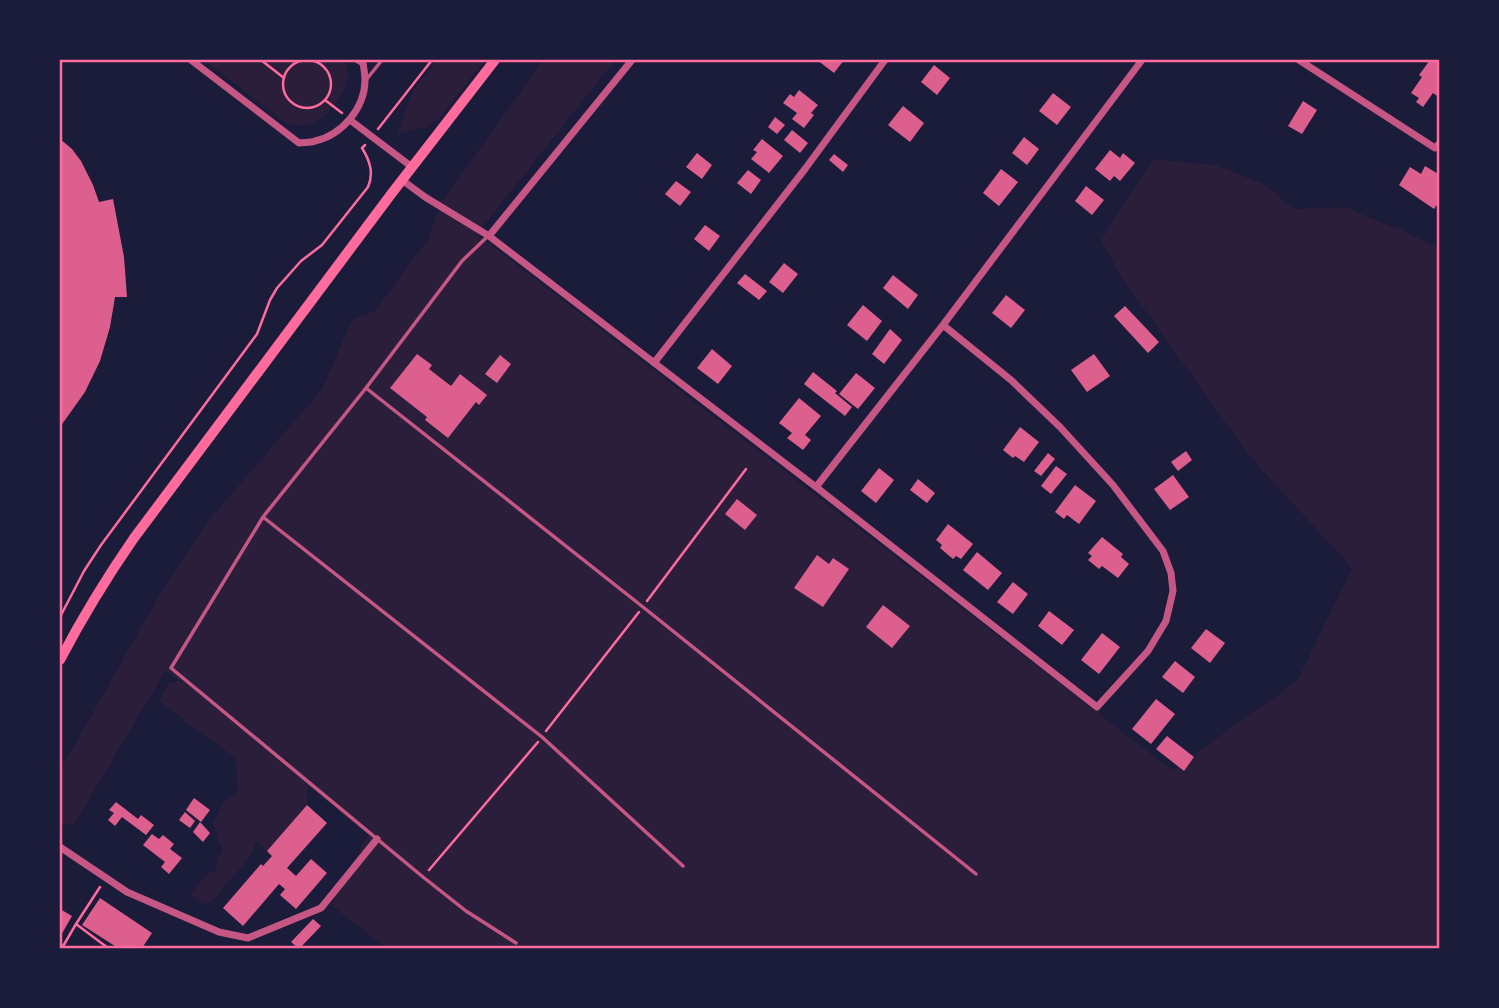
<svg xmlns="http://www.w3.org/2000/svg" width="1499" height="1008" font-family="'Noto Sans',sans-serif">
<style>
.green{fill:#2a1e3b}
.building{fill:#dd5f8e}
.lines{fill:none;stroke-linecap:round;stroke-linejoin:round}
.path{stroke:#ff6b9d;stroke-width:2.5}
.service{stroke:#c65784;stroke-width:3.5}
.minor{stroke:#c65784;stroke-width:7}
.secondary{stroke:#ff6b9d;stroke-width:10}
.neatline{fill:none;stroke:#ff6b9d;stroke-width:2.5}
</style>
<rect width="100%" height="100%" fill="#1b1b3a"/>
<path class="green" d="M204 60H343C345 63 347 66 348 70 351 87 329 116 314 123 304 127 297 126 287 124Z
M437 60H485L438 120 424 128 397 133 413 90Z
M543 60H615L477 234 1172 770 1297 681 1352 568 1251 458 1122 278 1101 240 1153 159 1215 165 1266 185 1293 209 1346 207 1389 226 1402 230 1439 248V948H386L331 905 368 835 308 786 307 805 267 851 257 841 248 859 212 902 203 904 190 895 204 876 216 870 217 859 223 848 218 840 213 824 223 803 237 792 236 758 186 722 160 701 168 683 179 681 166 670 75 823 60 826V766L70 753 156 601 209 520 322 389 352 320 375 311 428 239 441 203Z"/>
<path class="building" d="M817 60H844L834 73Z
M1430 60H1440V98L1433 93 1423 107 1416 102 1419 98 1411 93 1422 77 1419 75Z
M934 65 950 78 937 95 921 82Z
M799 90 818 105 811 113 814 115 804 128 792 119 797 113 783 103 790 94 794 97Z
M1053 93 1071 107 1057 125 1039 111Z
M1303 101 1317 110 1302 134 1288 126Z
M903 106 924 123 910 142 888 125Z
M775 117 785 125 777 134 768 127Z
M792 130 808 143 800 153 784 140Z
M1024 137 1039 149 1027 165 1012 153Z
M60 139 72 149 81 161 93 185 99 202 113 199 124 257 127 297H115L110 327 100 361 85 392 60 427Z
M762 139 783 156 769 173 751 159 757 152 753 150Z
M1110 150 1120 158 1123 153 1135 163 1120 181 1114 176 1110 181 1095 169Z
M697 153 712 165 702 179 686 167Z
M834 154 848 165 843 172 829 160Z
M1425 166 1440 175 1437 182 1440 184V201L1434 209 1399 185 1410 167 1421 174Z
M1001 169 1018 182 999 206 983 193Z
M748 170 761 180 751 194 737 183Z
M676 181 691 192 680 206 665 194Z
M1086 186 1104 200 1092 215 1075 201Z
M705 225 720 236 709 251 694 239Z
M784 263 798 274 783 293 769 282Z
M745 274 767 291 759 300 737 283Z
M893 275 918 295 908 309 883 288Z
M1006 295 1025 310 1011 328 992 313Z
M863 305 882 321 867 341 847 325Z
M1125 306 1159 342 1148 353 1114 316Z
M890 329 902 340 884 364 872 354Z
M712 349 732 366 718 384 697 368Z
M417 354 432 365 429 369 451 386 460 374 487 395 479 405 476 402 448 438 425 420 427 417 390 388Z
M1094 354 1110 376 1087 392 1071 370Z
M500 355 511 364 497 383 485 374Z
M813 372 837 391 835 393 852 407 845 416 804 384Z
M856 373 875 388 858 409 839 394Z
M799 398 821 416 805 435 811 440 803 450 787 438 792 433 779 423Z
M1020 427 1039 442 1024 462 1015 456 1013 458 1003 450Z
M1186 451 1192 460 1178 471 1171 462Z
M1048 453 1055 459 1041 476 1034 471Z
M1056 466 1067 474 1051 494 1041 486Z
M879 468 894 480 876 503 861 491Z
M1173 475 1189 497 1170 510 1154 489Z
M918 479 935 493 927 503 910 490Z
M1075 485 1096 501 1079 524 1067 515 1064 519 1055 512Z
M737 499 757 515 745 530 725 514Z
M948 524 973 544 961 559 956 556 953 559 940 548 942 545 936 540Z
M1102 537 1123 554 1121 557 1129 564 1118 578 1102 566 1099 569 1088 560 1092 556 1088 553Z
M977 552 1002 573 988 590 963 570Z
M817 555 829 564 833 558 849 569 823 607 794 588Z
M1013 582 1028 594 1013 614 997 602Z
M883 605 910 626 892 648 866 627Z
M1049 611 1074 630 1062 645 1038 626Z
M1206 629 1225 643 1210 663 1191 648Z
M1102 633 1120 647 1099 674 1081 660Z
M1175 661 1195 677 1183 693 1162 677Z
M1156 699 1175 714 1151 744 1132 729Z
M1167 736 1194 757 1184 771 1156 749Z
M194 798 210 810 201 822 186 810Z
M116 802 138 819 141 815 154 825 146 835 122 817 115 826 108 820 114 813 109 810Z
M307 805 327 823 287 868 296 876 311 859 327 873 296 909 280 895 285 889 279 884 243 926 223 908 261 864 263 866 272 856 267 851Z
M185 812 195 821 190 828 179 820Z
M200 822 210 833 203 842 193 832Z
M152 834 159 839 163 835 174 844 170 849 182 858 169 874 161 867 165 862 143 845Z
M100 898 152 933 142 948H118L82 925Z
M60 909 72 916 60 937Z
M313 919 321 926 300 948H298L291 942Z"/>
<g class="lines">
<path class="path" d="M261 60 284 78
M283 84a24 24 0 1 1 48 0a24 24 0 1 1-48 0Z
M325 100 342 113
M378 129 432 60
M647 601 746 469
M60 617 84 571 101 545 257 334 270 300 277 288 301 261 322 245 368 187C374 173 370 161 362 148L365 145
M546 731 639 612
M429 870 538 742
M100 887 76 924 108 948
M62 948 76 924"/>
<path class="service" d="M366 80 382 60
M487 237 462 261 366 388 263 517 171 668 423 877 466 911 516 943
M366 388 643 607 976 874
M263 517 542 737 683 866"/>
<path class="minor" d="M191 60 299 143C304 142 310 143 315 141 342 135 365 108 365 80 365 75 364 69 363 63L358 60
M1299 60 1435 148 1440 143
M350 120 412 167
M402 180 425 197 489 236 816 487 1097 707 1148 651 1166 621 1173 591 1171 573 1163 551 1113 485 1060 427 1011 380 943 325
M489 236 632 60
M654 363 805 169 885 60
M816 487 943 325 1142 60
M60 847 127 892 219 932 248 938 321 908 377 839"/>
<path class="secondary" d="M60 660C82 618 107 577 134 538L392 193 495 60"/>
</g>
<rect width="1499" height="1008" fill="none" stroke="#1b1b3a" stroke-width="122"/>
<rect x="61" y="61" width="1377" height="886" class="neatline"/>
</svg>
